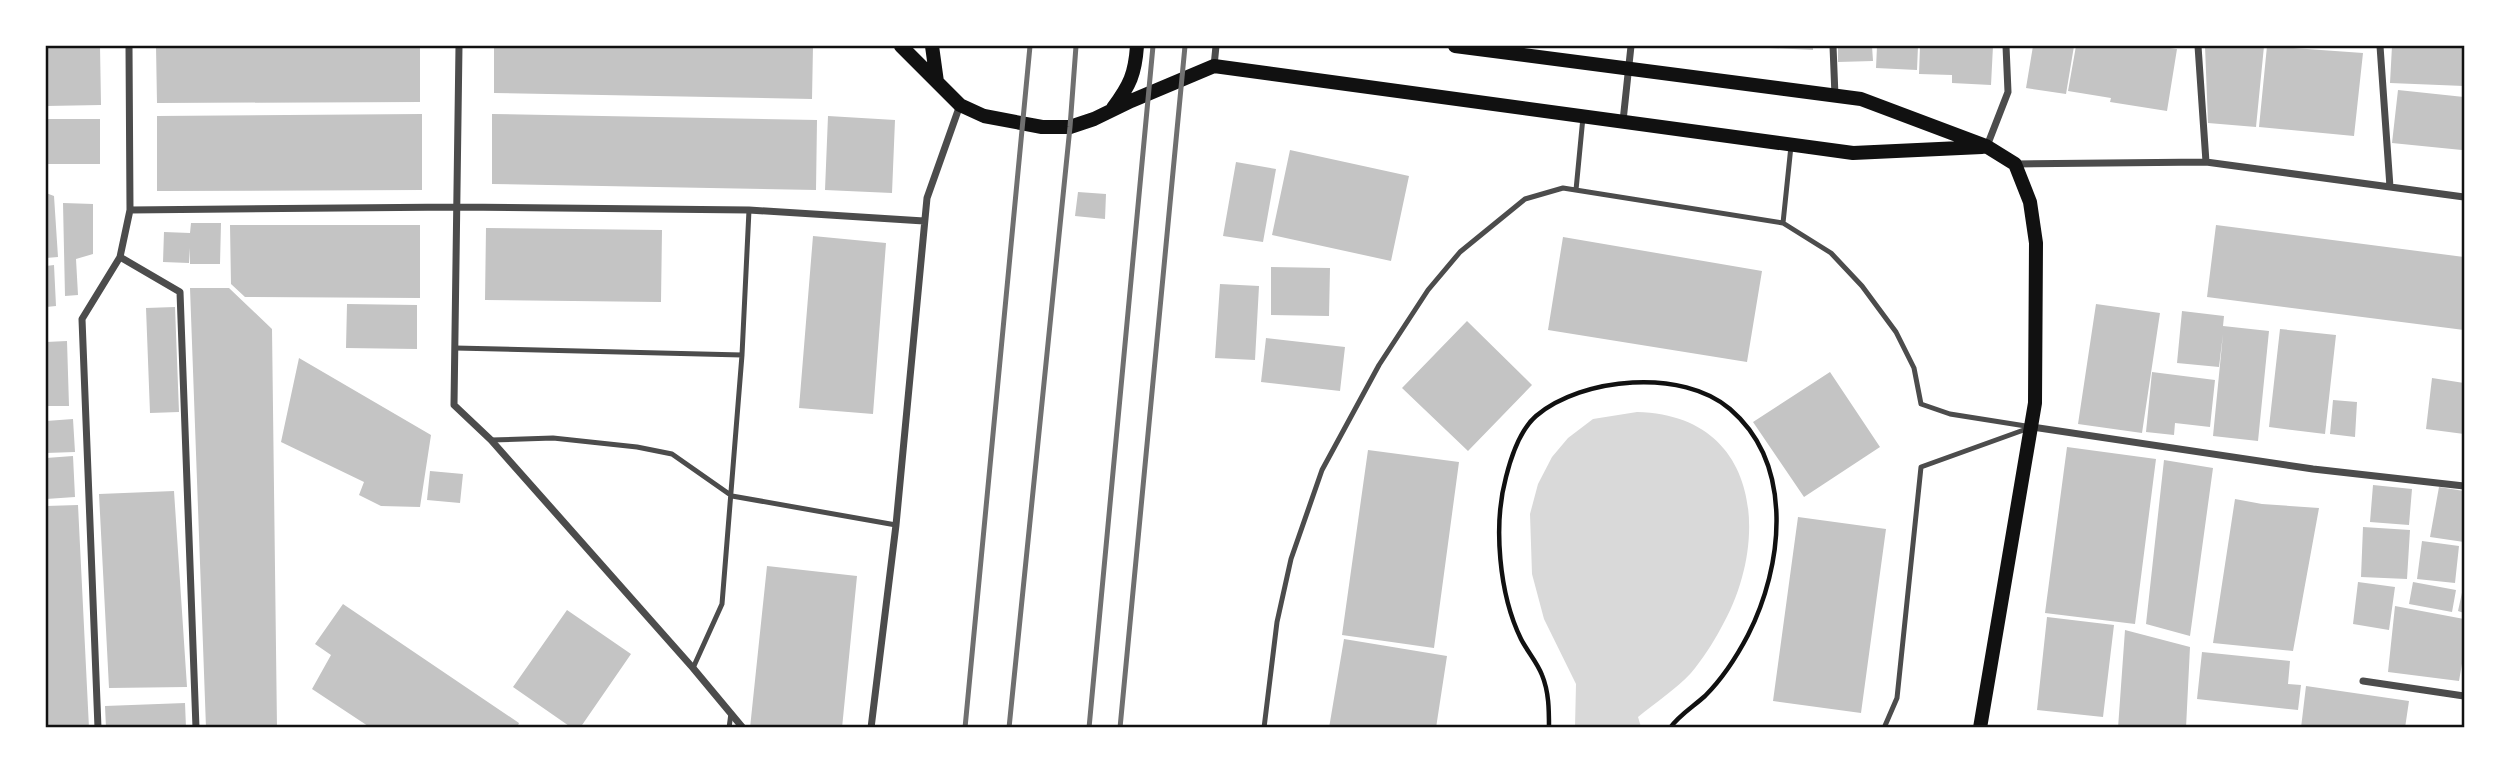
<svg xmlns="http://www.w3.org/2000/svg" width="2510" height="773" font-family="'Alegreya Sans',sans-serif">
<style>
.water{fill:#d9d9d9}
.building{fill:#c4c4c4}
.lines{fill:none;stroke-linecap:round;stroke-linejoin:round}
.path{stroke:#111;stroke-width:4.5}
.service{stroke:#4c4c4c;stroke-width:5}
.minor{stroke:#4c4c4c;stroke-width:7}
.secondary{stroke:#111;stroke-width:14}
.rail{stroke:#707070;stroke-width:5}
.neatline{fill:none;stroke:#111;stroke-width:2.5}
</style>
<rect width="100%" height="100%" fill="#fff"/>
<path class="water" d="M1637 412C1761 415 1771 541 1721 628 1713 643 1702 660 1691 673 1676 689 1655 703 1638 717L1641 727H1575L1576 684 1544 619 1532 574 1530 514 1538 484 1552 457 1568 438 1593 419Z"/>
<path class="building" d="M46 46H100L101 105 46 106Z
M156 46H420V102L157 103Z
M494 46H813L812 99 494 93Z
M1770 46H1813V50L1770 48Z
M1838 46H1872L1873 61 1838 62Z
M1877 46H1918L1917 70 1876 68Z
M1920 46H1993L1991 85 1952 83V75L1919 74Z
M2033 46H2074L2066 94 2026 88Z
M2076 46H2156L2177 49 2167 111 2110 102 2111 98 2068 91Z
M2205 46H2264L2256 127 2208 123Z
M2267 46 2363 53 2354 136 2259 127Z
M2392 46H2464V86L2390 83Z
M2398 90 2464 97 2462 150 2392 143Z
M422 114V190L157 191V116Z
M492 114 817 120 816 190 492 184Z
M828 116 895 120 892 193 825 190Z
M46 119H100V164H46Z
M1290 150 1409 176 1391 261 1272 235Z
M1236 162 1276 169 1263 242 1223 236Z
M1078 192 1106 194 1105 219 1075 216Z
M46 193 54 196 58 257 46 258Z
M63 203 93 204V254L76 259 78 295 65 296Z
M191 223H221L220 264H190V248L189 263 163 262 164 232 190 233Z
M230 225H420V298L245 297 231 284Z
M2216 225 2464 257V330L2207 297Z
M486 228 662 230 661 302 485 300Z
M813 236 886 243 873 414 799 408Z
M1563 237 1762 271 1747 362 1548 330Z
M54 265 56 306 46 307V266Z
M1271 267 1330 268 1329 316 1271 315Z
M1220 284 1259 286 1255 360 1215 358Z
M190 288H229L272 329 277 728H206Z
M347 304 417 305V349L346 348Z
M2096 304 2160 313 2142 433 2078 424Z
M175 307 179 412 150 413 146 308Z
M2182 311 2224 316 2223 326 2269 331 2258 441 2213 436 2223 334 2219 367 2177 363Z
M1467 321 1532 385 1468 451 1402 388Z
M2280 329 2336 335 2325 434 2269 427Z
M1266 338 1345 347 1340 391 1261 382Z
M67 341 69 406H46V342Z
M299 358 431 435 420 507 381 506 359 495 364 482 281 442Z
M1830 372 1880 447 1804 497 1753 422Z
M2152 372 2215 380 2210 427 2175 423 2174 435 2146 432Z
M2432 378 2464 383V434L2426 429Z
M2333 400 2357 402 2355 437 2330 434Z
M73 419 75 452 46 453V421Z
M2067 447 2156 459 2135 624 2045 613Z
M1368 450 1459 462 1434 648 1342 635Z
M73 456 75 497 46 499V458Z
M2164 460 2213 468 2190 636 2146 624Z
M430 471 463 474 460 503 427 500Z
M2373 485 2412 489 2409 525 2370 522Z
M2439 487 2464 491V542L2430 537Z
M174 491 187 687 109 688 99 494Z
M2235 499 2262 504 2319 508 2293 651 2213 643Z
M78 505 89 728H46V506Z
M1798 517 1886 529 1861 713 1773 701Z
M2363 527 2410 530 2407 579 2361 577Z
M2422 541 2459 546 2455 583 2417 579Z
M767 566 857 576 842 728H750Z
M2358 582 2395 587 2389 630 2353 624Z
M2413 582 2456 590 2452 612 2409 604Z
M2463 588H2464V613L2458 611Z
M343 604 519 723 517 728H371L312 689 331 655 315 644Z
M2395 606 2464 619V652L2459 681 2388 672Z
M567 610 631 654 580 728H572L513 687Z
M2047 617 2114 625 2103 717 2037 710Z
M2125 630 2190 647 2186 728H2118Z
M1344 639 1447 656 1436 728H1329Z
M2202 652 2290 661 2288 684 2301 685 2298 710 2197 699Z
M2306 686 2409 701 2405 728H2301Z
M185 703 186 728H106L105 706Z"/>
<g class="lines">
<path class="path" d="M1549 728C1549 710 1549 692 1542 675 1537 662 1527 651 1521 639 1499 594 1493 525 1506 477 1511 457 1520 430 1536 416 1582 377 1683 368 1730 409 1795 465 1783 566 1748 635 1737 656 1722 679 1705 696 1694 706 1678 716 1670 728"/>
<path class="service" d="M1576 190 1583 117
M1783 223 1791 146
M455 348 742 355
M491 440 553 438 637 447 672 454 732 496 896 525
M693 668 722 604 742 355 749 210
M729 728 731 713
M1264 728 1277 622 1291 559 1322 470 1379 365 1428 290 1460 252 1525 199 1563 188 1783 223 1831 253 1862 286 1896 332 1914 368 1921 404 1950 414 2032 427 1921 467 1897 698 1884 728"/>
<path class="minor" d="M459 46 454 405 491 440 693 668 743 728
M1833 46 1835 96
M2198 46 2206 162
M2380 46 2390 187
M1214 66 1216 46
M1623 121 1631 46
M1987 146 2008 92 2006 46
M2016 164 2206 162 2464 197
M130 210 456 207 749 210 924 221
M120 257 180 292 196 728
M2032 427 2313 469 2464 486
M2363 681 2464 696
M98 728 82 319 120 257 130 210 129 46
M871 728 896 525 927 198 960 105"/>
<path class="secondary" d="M901 46 960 105 984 116 1042 127H1070L1094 119 1131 101 1214 66 1853 153 1982 147
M932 46 937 82
M1455 46 1861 99 1986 146 2015 164 2030 202 2036 243 2035 403 1980 728
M1113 108C1130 85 1135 74 1137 46"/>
<path class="rail" d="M965 728 1030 46
M1009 728 1070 127 1076 46
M1089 728 1153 46
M1120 728 1185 46"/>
</g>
<rect width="2510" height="773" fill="none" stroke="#ffffff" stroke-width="94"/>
<rect x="47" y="47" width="2416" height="679" class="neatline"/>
</svg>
